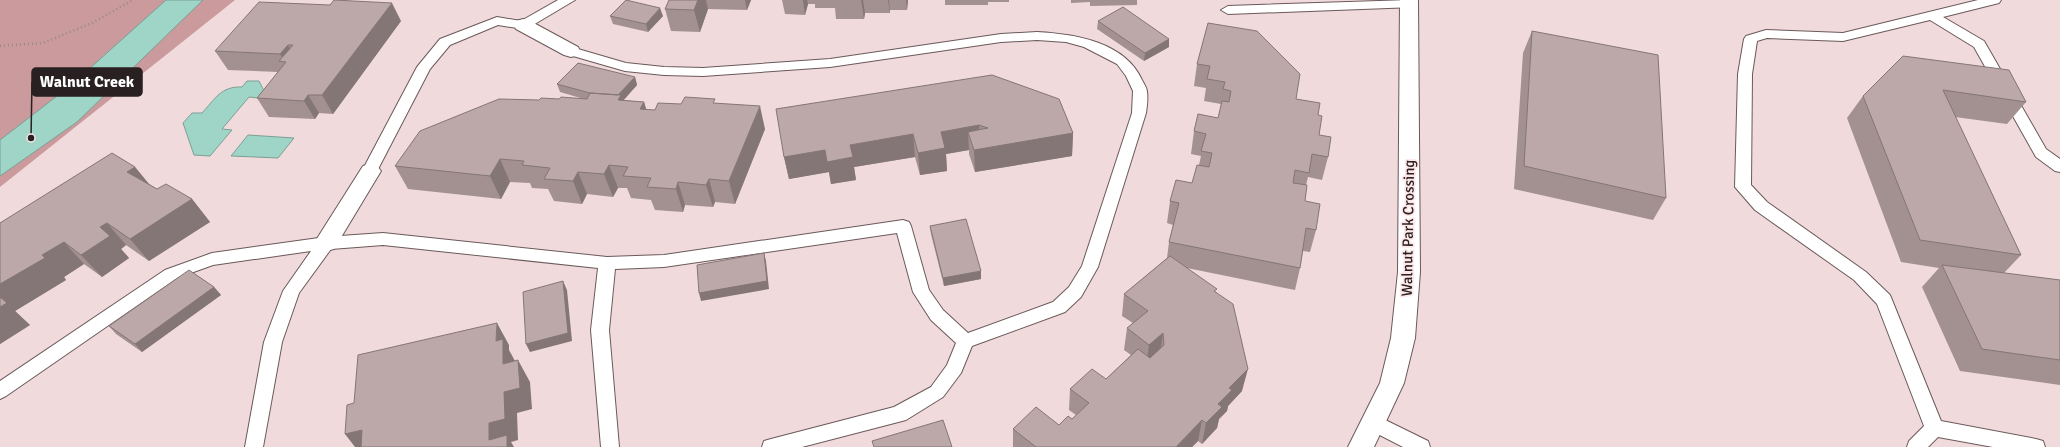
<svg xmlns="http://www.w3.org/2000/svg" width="2060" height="447" font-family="Signika,sans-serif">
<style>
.forest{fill:#ca9a9d}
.water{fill:#9fd5c7;stroke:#7b9f95}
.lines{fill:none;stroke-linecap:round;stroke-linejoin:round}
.service-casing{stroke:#6b595a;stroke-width:2}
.minor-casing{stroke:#6b595a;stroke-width:2}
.path{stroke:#99898a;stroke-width:2.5;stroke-dasharray:1 3;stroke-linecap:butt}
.service{fill:#fff;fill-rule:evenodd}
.minor{fill:#fff;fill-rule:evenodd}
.wall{fill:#a39091}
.shaded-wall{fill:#847676}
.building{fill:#bda8a9;stroke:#847676}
.labels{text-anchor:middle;stroke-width:3.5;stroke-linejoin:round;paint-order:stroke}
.street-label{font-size:15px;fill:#282021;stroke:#fee7e9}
.leader{fill:none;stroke:#282021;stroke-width:1.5}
.callout-dot{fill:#282021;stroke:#fee7e9;stroke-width:1.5}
.callout{fill:#282021;stroke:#282021;stroke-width:1.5}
.callout-label{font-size:16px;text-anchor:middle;font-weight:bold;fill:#fff}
</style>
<rect width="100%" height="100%" fill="#f0dadb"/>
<path class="forest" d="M0 0H235L0 187Z"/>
<path class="water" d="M166 0H203L77 122 0 176V140L70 86Z
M247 81H259L264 91 258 98 249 97 222 129 232 130 210 156 194 155 183 123 192 113H202C215 99 221 86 242 87Z
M248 135 294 138 278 158 231 156Z"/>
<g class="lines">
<g class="service-casing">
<path id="service" d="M558 0H575L528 28 523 29 498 25 450 45 430 69 375 175 370 176 365 175 362 171 417 67 440 39 497 17 521 21Z
M1410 0 1417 4 1415 7 1228 14 1221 10 1228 6Z
M1978 0H2001L1999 3 1943 17 1984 41 2046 149 2060 159V172L2055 171 2036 157 1974 47 1930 20 1843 41 1767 38 1757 41 1752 74 1751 185 1767 202 1866 272 1890 295 1941 421 2036 439 2043 441 2045 447H1993L1938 437 1928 447H1907L1909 441 1924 426 1877 304 1854 280 1755 210 1735 187 1738 74 1744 39 1746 36 1766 30 1843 33Z
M1037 32C1075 34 1125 42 1142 80 1144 84 1147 88 1147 92 1148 98 1147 106 1146 113L1098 267 1081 297 1065 312 972 346 961 373 943 397 906 420 802 447H762L764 441 771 439 894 407 931 387 947 365 956 343 931 320 913 292 897 233 664 267 615 269 609 330 619 447H601L591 330 598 268 383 245 331 249 299 293 282 342 263 447H245L264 342 283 291 311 251 213 265 177 278 6 396 0 399V381L165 270 212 253 326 237 383 233 607 257 664 255 903 220 909 222 911 226 929 290 943 310 968 333 1053 302 1069 287 1082 266 1132 113 1133 91 1126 76 1117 64 1084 47 1066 42 1037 40 1001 42 830 67 703 76 664 75 625 71 566 54 564 51 566 48 571 47 626 63 664 67 703 68 830 59 1001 34Z
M1373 414 1428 441 1430 447H1403L1366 428 1364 422 1366 416Z"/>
</g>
<g class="minor-casing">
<path id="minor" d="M1400 0H1418L1420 272 1415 338 1404 383 1374 447H1348L1380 383 1391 338 1398 272Z
M523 19 530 21 578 47 580 51 578 55 571 57 564 55 516 29 514 25 516 21Z
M370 164 377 166 381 171 334 249 326 251 318 249 315 243 318 237 363 166Z"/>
</g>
<path class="path" d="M0 46 43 43 92 23 133 0"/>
<use href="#service" class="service"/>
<use href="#minor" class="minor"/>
</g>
<path class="wall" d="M669 0H751L747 10 708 9 700 32 671 31 665 9Z
M782 0H908L907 10H890V13H865L864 19H836L835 8H815V4H808L805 15 785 14Z
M945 0H1009V2H988V5H945Z
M1071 0H1137V5L1090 6V2L1071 3Z
M610 16H663L648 32 613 24Z
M401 21 333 114 319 113 315 119 269 117 257 98 278 72 228 70 215 51Z
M1098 21 1169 39V47L1144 61 1097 29Z
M1208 23 1296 99 1318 115 1319 135 1328 157 1322 180 1308 177 1306 185 1305 201 1316 230 1310 252 1303 251 1300 268 1295 290 1187 268 1216 292 1242 391 1228 406 1227 411 1219 419 1217 428 1202 444 1198 441 1192 447H1013V429L1059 425 1072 419 1076 415 1069 410 1070 389 1106 379 1131 355 1124 350 1127 328 1133 323 1122 316 1124 294 1167 258 1169 242 1173 225 1167 223 1170 201 1192 183 1199 165 1201 156 1191 154 1194 131 1218 118 1220 110 1221 104 1204 101 1206 88 1194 86 1197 64Z
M1532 31 1666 198 1653 220 1514 189 1523 53Z
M2009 70 2026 102 2007 124 1955 117 2021 255 2004 273 2060 280V385L1960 371 1922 287 1939 268 1901 262 1847 118 1863 96Z
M635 77 637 85 623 100 644 102 646 110H655L681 104 716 103 765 129 735 204 715 202 713 207 685 205 683 212 655 210 651 200 631 198 627 188H618L613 197 587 194 582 204 554 201 548 189 532 188 530 183 510 182 501 199 408 189 395 166 539 100 584 99 560 92 557 84Z
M1059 99 1073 133 1072 156 975 172 969 154V150L946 154 947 171 920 175 915 157 854 167 856 180 831 184 829 172 789 179 784 157Z
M135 167 149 184 157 189 192 199 210 222 149 261 126 245 121 249 129 258 102 277 84 264 64 277 66 280 15 311 30 325 0 344V223Z
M930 226 981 271V279L944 286 931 234Z
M214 287 221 295 142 352 116 334 109 326Z"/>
<path class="shaded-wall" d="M698 0H706L708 9 700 32 694 10Z
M745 0H751L747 10Z
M803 0H807L808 4 805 15Z
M861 0H863L865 13 864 19Z
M888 0H889L890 10V13Z
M906 0H908L907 10Z
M392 3 401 21 333 114 322 95Z
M660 8 663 16 648 32 646 24Z
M1169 39V47L1144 61 1145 53Z
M288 45 299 64 285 62 280 54Z
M635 77 637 85 623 101 614 99Z
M308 95 319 113 315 119 304 101Z
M644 102 651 124 640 109Z
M760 106 765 129 735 204 729 181Z
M979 125 980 148 968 132 969 150 946 154 947 171 920 175 918 153 941 132Z
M1073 133 1072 156 975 172 974 150Z
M913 134 915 157 854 167 856 180 831 184 829 172 789 179 784 157Z
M500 159 510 182 501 199 490 176Z
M609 165 618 188 613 197 604 174Z
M135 167 153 189 127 172Z
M578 172 587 194 582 204 573 181Z
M709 179 715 202 713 207 706 185Z
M678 182 685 205 683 212 676 189Z
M192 199 210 222 149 261 130 239Z
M107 223 126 245 121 249 129 258 102 277 81 255 100 227Z
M64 242 84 264 64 277 66 280 15 311 30 325 0 344V284L42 255Z
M764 253 766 261 769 289 701 301 699 293Z
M981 271V279L944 286 943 278Z
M563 281 567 290 572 341 530 352 526 344Z
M214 287 221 295 142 352 135 344Z
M497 323 509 345V350L515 361 503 364 496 341Z
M1163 333 1160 355 1146 367 1149 345Z
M518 360 530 382 532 409 517 413 518 440 511 442 514 447H507L489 440V423L504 392Z
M1248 369 1242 391 1228 406 1227 411 1219 419 1217 428 1202 444 1206 423 1218 404 1229 388Z
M1202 420 1198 441 1192 447H1176Z
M362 430 376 447H355L345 434Z"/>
<path class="building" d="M334 0 392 3 322 95H308L304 101 257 98 286 62 279 61 293 45H288L280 54 215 51 259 2 330 5Z
M626 0 660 8 646 24 610 16Z
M669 0H698L694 10 665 9Z
M1123 7 1169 39 1145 53 1098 21Z
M1208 23 1257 31 1300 74 1296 99 1320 103 1318 115 1322 116 1319 135 1331 137 1328 157 1312 154 1309 173 1295 170 1293 183 1307 185 1305 201 1320 204 1316 230 1306 228 1300 268 1169 242 1179 203 1170 201 1176 180 1192 183 1197 165 1209 167 1212 153 1201 151 1206 134 1194 131 1198 114 1218 118 1222 101 1229 102 1231 91 1223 89 1225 82 1207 79 1210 66 1197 64Z
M1532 31 1658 55 1666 198 1524 166Z
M1903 56 2009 70 2026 102 1943 90 2021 255 1920 240 1863 96Z
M578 63 635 77 618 95 590 93 557 84Z
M992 75 1059 99 1073 133 974 150 968 132 988 128 979 125 941 132 945 148 918 153 913 134 850 145 853 157 827 162 825 150 784 157 776 109Z
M590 93 621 95 618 100 644 102 640 109 655 110 658 103 681 104 685 97 715 99 713 103 760 106 729 181 709 179 706 185 678 182 676 189 647 187 651 178 623 176 628 167 609 165 604 174 578 172 573 181 544 179 550 168 522 165 524 161 500 159 490 176 395 166 420 131 499 99 539 100 541 98 559 99 561 97 587 99Z
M112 153 135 167 127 172 157 189 166 184 192 199 130 239 107 223 100 227 110 236 81 255 64 242 42 255 45 258 0 284V223Z
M966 219 981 271 943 278 930 226Z
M764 253 767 281 699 293 697 265Z
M1170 256 1217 289 1214 291 1233 304 1248 369 1229 388 1232 390 1218 404 1222 407 1206 423 1202 420 1176 447H1036L1013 429 1036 407 1059 425 1068 416 1072 419 1089 403 1070 389 1092 369 1106 379 1138 349 1150 358 1164 345 1163 333 1149 345 1127 328 1148 311 1124 294Z
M1942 265 2060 280V360L1982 349Z
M189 270 214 287 135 344 109 326Z
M563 281 568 333 526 344 523 292Z
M0 297 7 303 0 307Z
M497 323 496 341 503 339V364L518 360 520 388 504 392 505 419 489 423V440L507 435V447H361L362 430 345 434 347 405 354 403 358 355Z
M943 420 952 447H874L872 441Z"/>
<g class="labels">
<g class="street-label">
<text transform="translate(1408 228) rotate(-89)" y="5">Walnut Park Crossing</text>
</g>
</g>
<path class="leader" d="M31 138L32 82"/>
<circle class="callout-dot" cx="31" cy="138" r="4"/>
<rect class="callout" x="32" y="68" width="110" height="28" rx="4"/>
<g class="callout-label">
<text x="87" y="87">Walnut Creek</text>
</g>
</svg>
